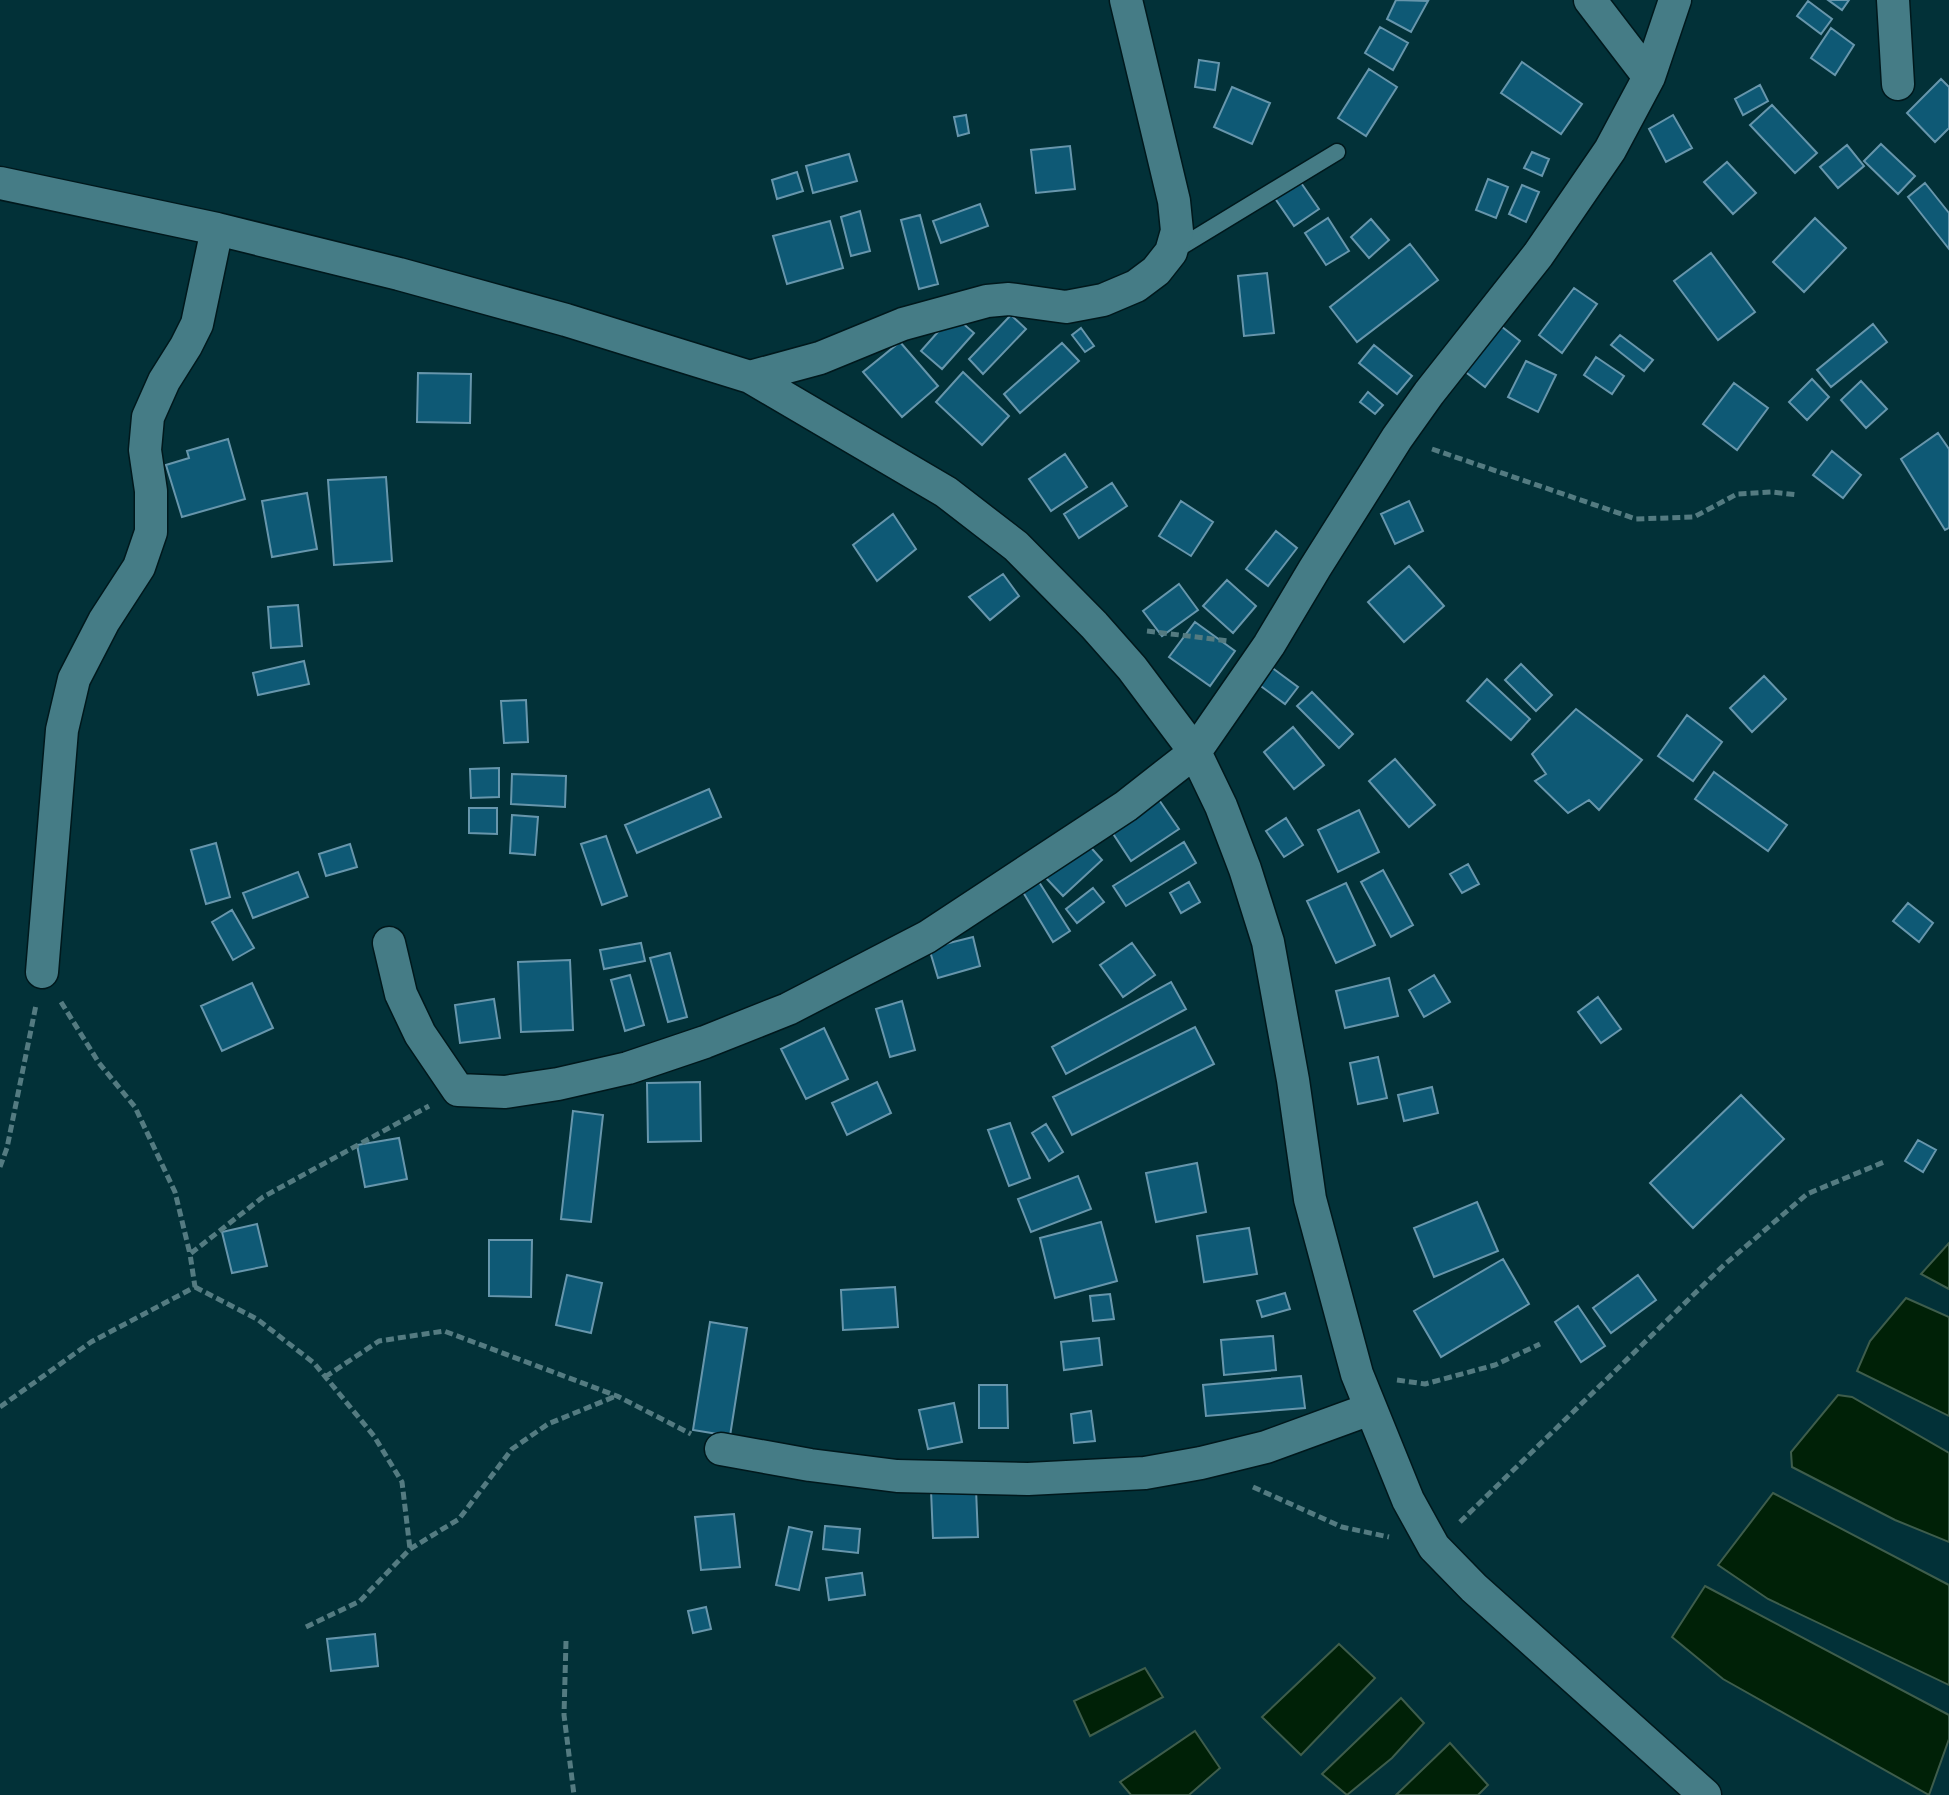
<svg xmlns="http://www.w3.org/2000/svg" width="1949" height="1795" font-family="Commissioner,sans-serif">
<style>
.water{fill:#002107;stroke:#3e5d4c;stroke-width:2}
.building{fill:#0e5975;stroke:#6796ac;stroke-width:2}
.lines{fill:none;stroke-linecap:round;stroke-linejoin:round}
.service-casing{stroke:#00181c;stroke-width:19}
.minor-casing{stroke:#00181c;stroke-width:35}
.path{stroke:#547b81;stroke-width:5;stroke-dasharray:8 4;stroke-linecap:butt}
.service{stroke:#457c86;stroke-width:16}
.minor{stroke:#457c86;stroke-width:32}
</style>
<rect width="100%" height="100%" fill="#023138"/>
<path class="water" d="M1949 1243V1289L1921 1274Z
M1906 1298 1949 1317V1416L1857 1371 1870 1341Z
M1838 1395 1852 1397 1949 1453V1542L1895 1520 1792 1467 1791 1452Z
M1773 1493 1949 1585V1685L1768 1599 1718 1565Z
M1705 1586 1949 1715V1739L1929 1795 1723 1679 1672 1637Z
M1339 1644 1375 1678 1301 1755 1262 1717Z
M1145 1668 1163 1697 1090 1736 1074 1701Z
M1401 1698 1424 1723 1392 1758 1347 1795 1322 1774Z
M1195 1731 1220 1768 1189 1795H1131L1120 1782Z
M1450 1743 1488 1785 1478 1795H1396Z"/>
<path class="building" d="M1396 0 1428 1 1411 32 1387 19Z
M1828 0H1849L1842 10Z
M1808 1 1832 19 1821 34 1797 16Z
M1380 27 1408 43 1393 70 1365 53Z
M1831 28 1854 45 1835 75 1811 58Z
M1199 60 1219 63 1215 90 1195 87Z
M1522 62 1582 104 1561 134 1501 93Z
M1369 69 1397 87 1366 136 1338 118Z
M1941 79 1949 87V128L1935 142 1907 113Z
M1760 85 1768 101 1743 115 1735 99Z
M1232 87 1270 103 1252 144 1214 127Z
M1772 105 1817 153 1795 173 1750 125Z
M966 115 969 133 958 136 954 117Z
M1673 115 1692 148 1666 162 1649 129Z
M1881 144 1915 176 1898 194 1864 161Z
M1847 145 1864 166 1838 188 1820 167Z
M1070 146 1075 189 1036 193 1031 150Z
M1532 152 1549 159 1542 176 1524 168Z
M849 154 857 181 813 193 806 166Z
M1727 162 1756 193 1733 214 1704 182Z
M797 172 803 191 777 199 772 180Z
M1297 177 1319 209 1294 226 1272 194Z
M1488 179 1508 187 1496 218 1476 210Z
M1925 183 1949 213V249L1908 197Z
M1522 185 1539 192 1526 222 1509 214Z
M980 204 988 226 941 243 933 221Z
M860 211 870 251 851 256 841 217Z
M920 215 938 284 919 289 901 220Z
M1328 218 1349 251 1326 265 1305 233Z
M1815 218 1846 248 1804 292 1773 262Z
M1371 219 1389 240 1369 258 1351 237Z
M830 221 843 268 787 284 773 236Z
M1410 244 1438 280 1357 342 1330 307Z
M1711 253 1755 312 1718 340 1674 281Z
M1267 273 1274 333 1244 336 1238 276Z
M1574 288 1597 304 1562 353 1539 335Z
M953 315 974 333 942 369 921 351Z
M1011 315 1026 329 983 374 969 359Z
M1497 323 1520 341 1485 387 1463 370Z
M1873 324 1887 342 1831 387 1817 370Z
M1081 328 1094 346 1085 352 1072 335Z
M1620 335 1653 360 1644 371 1611 345Z
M900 342 938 386 902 417 863 372Z
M1062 343 1079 361 1020 413 1004 394Z
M1374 345 1412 376 1397 394 1359 363Z
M1596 357 1624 376 1612 394 1584 375Z
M1526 361 1556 375 1538 412 1508 397Z
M963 372 1009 416 982 445 936 402Z
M418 373 471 374 470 423 417 422Z
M1812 379 1829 397 1807 420 1789 402Z
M1861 381 1887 409 1866 428 1841 400Z
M1734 383 1768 408 1737 450 1703 424Z
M1368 392 1383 405 1375 414 1360 402Z
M1938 433 1949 449V528L1945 530 1901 459Z
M228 439 245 499 182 517 166 465 189 458 187 451Z
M1832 451 1861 475 1843 498 1813 475Z
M1065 454 1087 487 1051 511 1029 479Z
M386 477 392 561 334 565 328 480Z
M1112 483 1127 506 1079 538 1064 514Z
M307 493 317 549 272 557 262 501Z
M1181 501 1213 522 1191 556 1159 536Z
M1409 501 1423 531 1395 544 1381 514Z
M893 514 916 549 877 581 853 545Z
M1276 531 1297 548 1268 586 1246 569Z
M1409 566 1444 606 1404 642 1368 602Z
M1003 574 1019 596 990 620 969 597Z
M1227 580 1256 606 1233 633 1203 606Z
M1179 584 1198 610 1162 636 1143 611Z
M298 605 302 646 271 648 268 607Z
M1195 622 1235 651 1210 686 1169 657Z
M304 661 309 684 258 695 253 673Z
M1521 664 1552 695 1536 711 1505 680Z
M1271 667 1298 687 1285 704 1258 684Z
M1764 676 1786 699 1752 732 1730 708Z
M1487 679 1530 719 1511 740 1467 701Z
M1312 692 1353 734 1339 748 1297 706Z
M526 700 528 742 504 743 501 701Z
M1576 709 1642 760 1599 810 1589 800 1568 813 1535 781 1546 774 1532 754Z
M1687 715 1722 742 1693 781 1658 756Z
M1293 727 1324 765 1294 789 1264 752Z
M1395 759 1435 805 1409 827 1369 781Z
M499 768V797L471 798 470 769Z
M1714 772 1787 825 1768 851 1695 799Z
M512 774 566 776 565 807 511 804Z
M709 789 721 817 637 853 625 825Z
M1155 794 1179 829 1131 861 1108 826Z
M469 808H497V834L469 833Z
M1359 810 1379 852 1338 872 1318 830Z
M512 815 538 817 535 855 510 853Z
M1286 818 1303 845 1284 857 1266 831Z
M606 836 627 896 602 905 581 844Z
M1086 842 1102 860 1063 896 1046 878Z
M1184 842 1196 863 1126 906 1113 886Z
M216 843 230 897 206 904 191 850Z
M350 844 357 867 326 876 319 854Z
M1468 864 1479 884 1462 893 1450 874Z
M1383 870 1413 925 1391 937 1361 882Z
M298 872 308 897 253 918 243 893Z
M1039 882 1070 931 1053 942 1023 892Z
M1189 882 1200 902 1181 913 1170 893Z
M1346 883 1375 945 1336 963 1307 901Z
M1093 888 1104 902 1077 923 1066 909Z
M1908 903 1933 923 1919 942 1893 921Z
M232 910 254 948 233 960 212 922Z
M973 937 980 966 938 978 929 948Z
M641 943 645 961 604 969 600 950Z
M1132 943 1155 975 1123 997 1100 965Z
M670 953 687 1017 668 1022 650 958Z
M570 960 573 1030 521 1032 518 962Z
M630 975 644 1025 625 1031 611 980Z
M1434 975 1450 1002 1424 1017 1409 990Z
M1389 978 1398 1016 1345 1028 1336 991Z
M1171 982 1186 1009 1066 1074 1052 1047Z
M252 983 273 1028 222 1051 201 1006Z
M1598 997 1621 1029 1601 1043 1578 1012Z
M494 999 500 1038 460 1043 455 1005Z
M902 1001 915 1050 890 1057 876 1009Z
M1195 1027 1214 1064 1072 1135 1053 1097Z
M824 1028 848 1079 806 1099 781 1049Z
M1378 1057 1387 1098 1358 1104 1350 1063Z
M700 1082 701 1141 648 1142 647 1083Z
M877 1082 891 1113 847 1135 832 1103Z
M1432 1087 1438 1113 1404 1121 1398 1095Z
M1741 1095 1784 1139 1693 1228 1650 1183Z
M573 1111 603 1115 591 1222 561 1219Z
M1010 1123 1030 1178 1009 1186 988 1130Z
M1046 1124 1063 1152 1049 1161 1032 1133Z
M399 1138 407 1179 365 1187 357 1145Z
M1918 1140 1936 1150 1923 1172 1905 1161Z
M1197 1163 1206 1212 1156 1222 1146 1173Z
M1078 1176 1091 1209 1031 1232 1018 1199Z
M1477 1202 1498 1251 1434 1277 1414 1228Z
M1101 1222 1117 1281 1055 1298 1040 1238Z
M257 1224 267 1266 232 1273 222 1232Z
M1249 1228 1257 1274 1204 1282 1197 1236Z
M489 1240H532L531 1297 489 1296Z
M1503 1259 1529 1304 1441 1357 1414 1311Z
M567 1275 602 1283 591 1333 556 1325Z
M1638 1275 1656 1300 1611 1333 1593 1308Z
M895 1287 898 1327 843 1330 841 1290Z
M1285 1293 1290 1309 1262 1317 1257 1301Z
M1110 1294 1114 1319 1093 1321 1090 1296Z
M1578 1306 1605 1346 1581 1362 1555 1322Z
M710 1322 747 1328 730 1436 693 1430Z
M1273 1336 1276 1370 1224 1375 1221 1340Z
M1099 1338 1102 1365 1064 1370 1061 1342Z
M1301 1376 1305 1408 1206 1416 1203 1385Z
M979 1385H1007L1008 1428H979Z
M954 1403 962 1442 928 1449 919 1410Z
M1091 1411 1095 1441 1074 1443 1071 1414Z
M976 1489 978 1537 933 1538 931 1490Z
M734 1514 740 1567 701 1570 695 1517Z
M825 1526 860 1529 858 1553 823 1549Z
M789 1527 812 1532 799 1590 776 1585Z
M862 1573 865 1595 829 1600 826 1578Z
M706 1607 711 1629 693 1633 688 1611Z
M375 1634 378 1666 331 1671 327 1639Z"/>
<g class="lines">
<g class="service-casing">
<path id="service" d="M1174 251 1337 152"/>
</g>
<g class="minor-casing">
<path id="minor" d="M1590 0 1649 77
M1893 0 1898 84
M0 183 217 229 399 274 566 320 750 377 820 358 903 324 987 301 1009 299 1066 307 1103 300 1136 286 1156 271 1171 252 1177 231 1174 201 1126 0
M750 377 946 492 1016 546 1094 625 1132 668 1195 752 1221 806 1245 869 1268 942 1293 1080 1310 1199 1357 1374 1408 1500 1434 1547 1474 1588 1705 1795
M389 943 401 994 420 1034 458 1090 505 1092 558 1084 628 1068 705 1042 788 1009 927 937 1126 806 1195 752 1269 645 1315 568 1397 438 1429 393 1538 255 1610 150 1649 77 1675 0
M42 972 62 730 74 679 104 621 139 567 151 532V491L145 450 148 417 164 381 186 346 197 324 217 229
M721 1449 810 1465 897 1476 1028 1479 1145 1473 1201 1463 1266 1447 1370 1409"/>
</g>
<path class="path" d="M1432 449 1636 519 1694 517 1737 494 1772 492 1798 495
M1147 631 1229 641
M61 1002 99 1063 135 1107 175 1192 190 1254
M0 1167 7 1148 36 1005
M195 1287 257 1319 314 1363 374 1436 402 1482 410 1549
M325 1377 379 1341 444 1331 617 1396 691 1434
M1397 1380 1425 1384 1495 1365 1540 1344
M0 1407 91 1342 195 1287 190 1254 263 1197 429 1106
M1253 1487 1342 1527 1389 1537
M1460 1522 1724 1265 1807 1194 1884 1162
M306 1627 360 1601 410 1549 459 1519 512 1449 548 1424 616 1396
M566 1641 564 1715 574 1795"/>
<use href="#service" class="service"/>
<use href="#minor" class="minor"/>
</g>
</svg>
